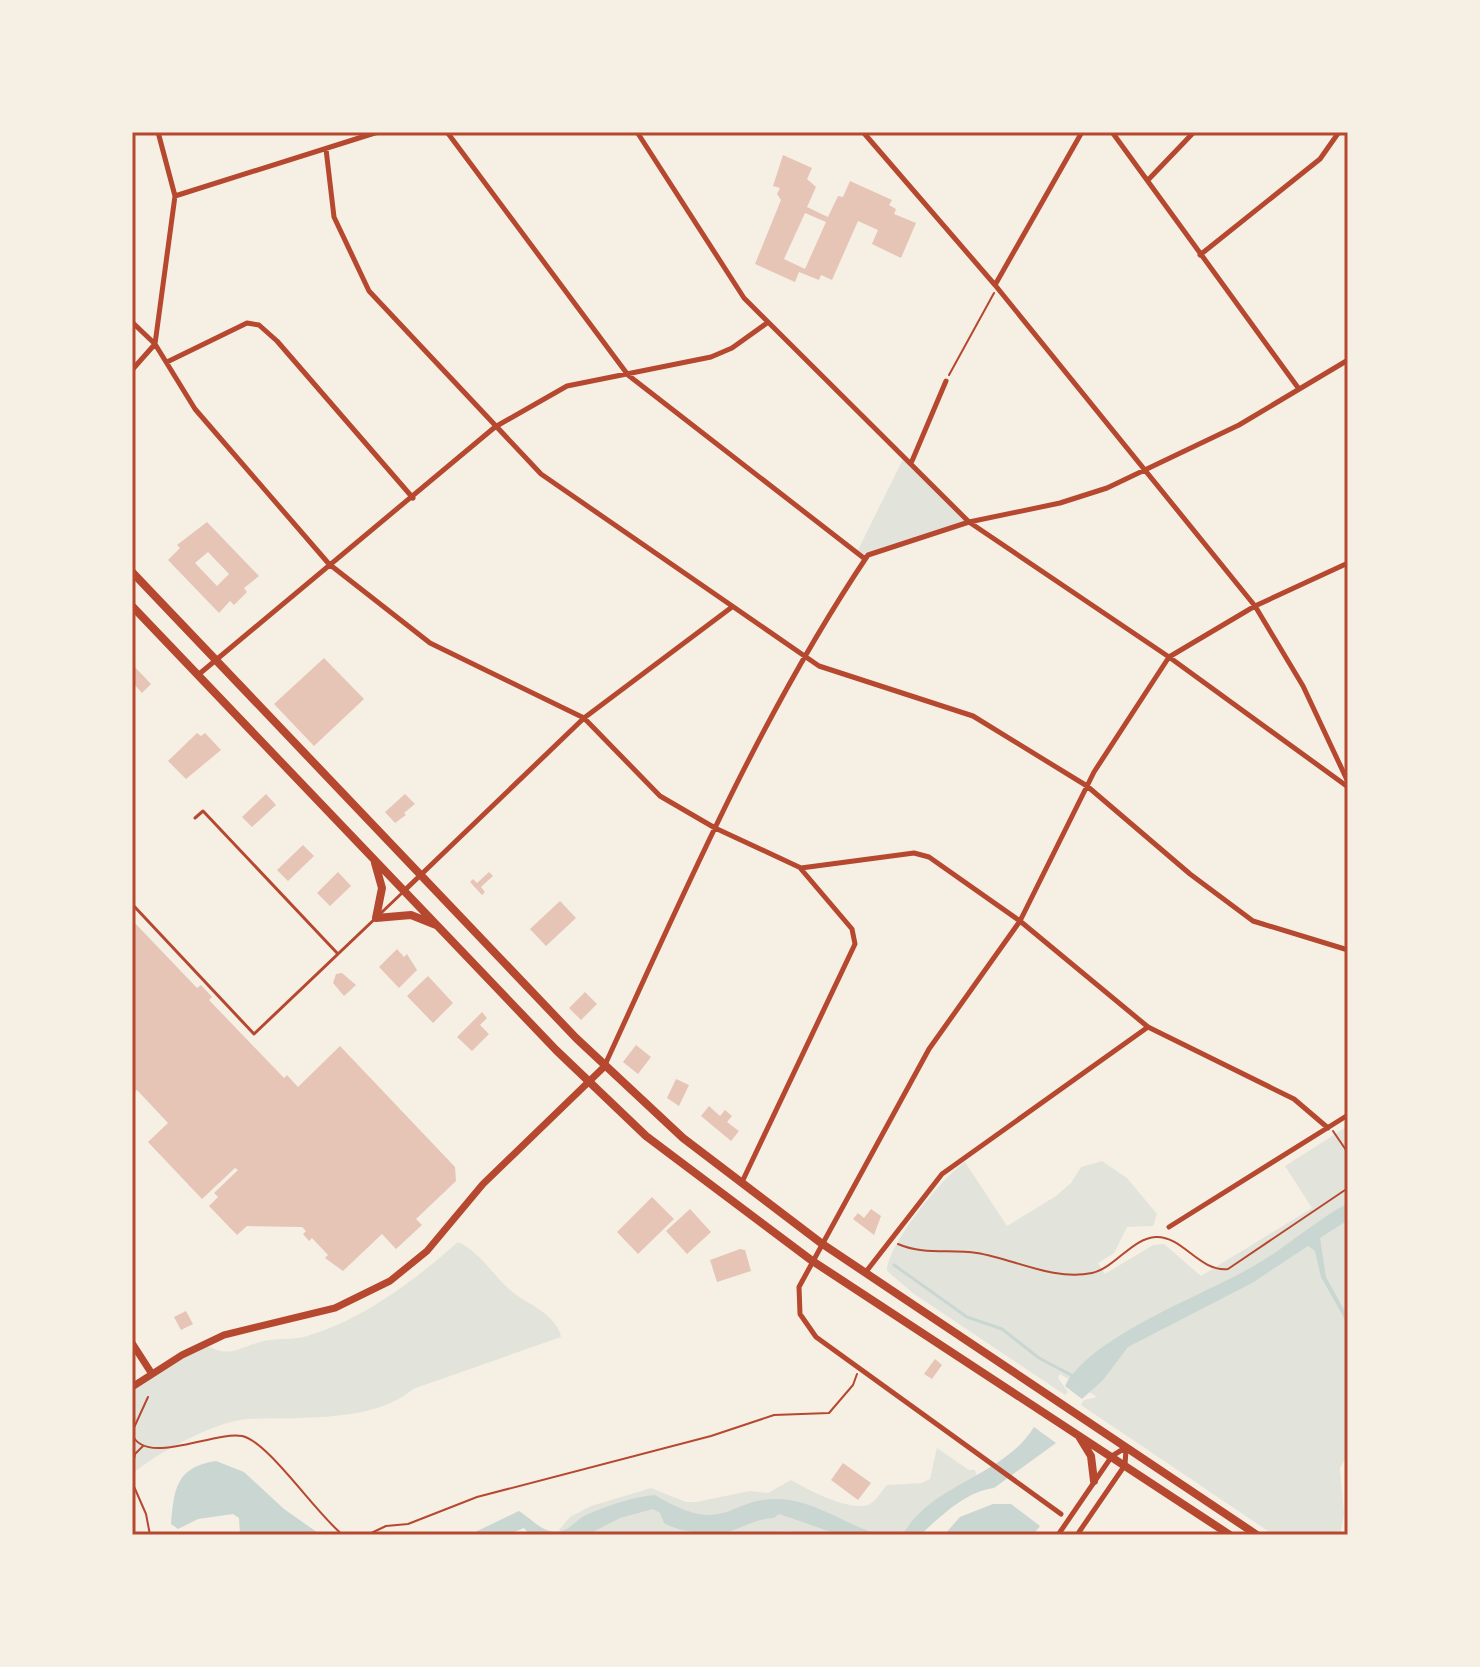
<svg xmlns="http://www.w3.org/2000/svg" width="1480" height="1667" font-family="Figtree,sans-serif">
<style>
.green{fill:#e2e4dc}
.water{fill:#c9d6d2}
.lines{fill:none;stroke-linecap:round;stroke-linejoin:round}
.stream{stroke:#c9d6d2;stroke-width:3}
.building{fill:#e6c5b7;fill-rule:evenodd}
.path{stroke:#b5482f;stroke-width:2}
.service{stroke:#b5482f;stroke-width:3}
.minor{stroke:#b5482f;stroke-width:5}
.tertiary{stroke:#b5482f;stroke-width:7}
.primary{stroke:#b5482f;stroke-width:8}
.neatline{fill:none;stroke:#b5482f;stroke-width:3}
</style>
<rect width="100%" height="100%" fill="#f6efe4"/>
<path class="green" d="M905 455 969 522 883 547 865 559 857 552Z
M1348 1126V1454L1340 1468 1344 1514 1340 1535H1274L1081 1405 1084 1400 1097 1397 1060 1374 1058 1378 1068 1392 1065 1395 914 1294 887 1271C887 1246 942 1177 965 1162L1007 1226 1056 1196 1071 1183 1081 1167 1102 1161 1127 1178 1157 1214 1153 1226 1127 1227 1114 1253 1098 1263 1105 1274 1153 1245 1164 1244 1201 1276 1312 1208 1285 1166Z
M458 1242C483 1254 494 1278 515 1294 531 1305 557 1316 561 1337L413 1389C375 1423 297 1417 248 1419 215 1421 157 1453 132 1474V1387L203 1344C230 1358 233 1350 260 1342 276 1337 292 1341 307 1336 364 1319 415 1280 458 1242Z
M937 1448 969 1470H975L979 1483 907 1535H798L788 1531 744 1535H563L559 1530 570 1517 591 1506 651 1488 686 1502H696L750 1491 768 1493 791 1480C808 1490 852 1513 870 1504 876 1501 882 1490 887 1485L922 1483 930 1479Z"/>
<path class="water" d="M1348 1203V1220L1320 1238 1326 1277 1348 1317V1325L1321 1277 1315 1251 1308 1246 1252 1283 1128 1347 1103 1380 1082 1399 1065 1386C1090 1337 1201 1296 1250 1268 1285 1249 1313 1222 1348 1203Z
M1034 1427 1056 1443 994 1488C966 1491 940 1517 920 1535H892L905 1531C935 1483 1004 1476 1034 1427Z
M216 1461 244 1472 284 1509 321 1535H240L239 1518 233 1514 198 1519 178 1529 171 1524C174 1489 176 1467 216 1461Z
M655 1495C731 1541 727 1492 789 1500 822 1505 850 1527 881 1535H840L779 1514 774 1518C751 1519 738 1532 720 1533 704 1535 678 1531 664 1523L660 1513 653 1509 620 1518 587 1535H530L524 1528 505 1535H469L519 1511C529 1517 538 1528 550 1531 569 1535 574 1520 588 1514 610 1505 632 1497 655 1495Z
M993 1504H1011L1040 1526 1033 1535H944L960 1517Z"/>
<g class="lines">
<path class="stream" d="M894 1265 967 1317 1002 1329 1039 1358 1073 1376"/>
</g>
<path class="building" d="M783 155 812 168 807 179 816 187 807 207 828 217 838 196 843 197 850 181 892 200 889 205 896 209 894 214 916 223 901 258 872 244 878 230 858 221 832 280 821 275 819 280 799 272 795 282 755 264 781 200 777 194 780 188 773 186ZM805 213 826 222 805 269 784 259Z
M207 522 259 576 244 588 247 592 234 605 230 601 219 613 168 560 180 548 177 545ZM208 552 229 574 217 586 195 563Z
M324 658 364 699 314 746 274 704Z
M132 664 151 684 142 693 132 682Z
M197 733 201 736 205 733 221 750 186 779 168 761Z
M266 794 276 805 252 827 242 817Z
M405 794 415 804 404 813 406 815 395 823 385 812Z
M303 845 314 856 288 881 277 870Z
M338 872 351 886 330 906 317 893Z
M489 872 493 876 481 887 485 892 482 895 470 882 473 879 477 883Z
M560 901 576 918 546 946 530 929Z
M132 920 197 988 201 985 212 997 209 1000 284 1078 287 1075 298 1087 340 1046 455 1167 456 1181 416 1219 422 1225 396 1249 382 1234 343 1271 325 1258 328 1255 312 1238 309 1241 303 1234 306 1231 302 1227 247 1226 237 1235 209 1206 218 1197 214 1193 238 1170 235 1168 202 1199 148 1142 168 1123 137 1090 132 1094Z
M397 949 404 957 407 954 417 970 399 988 379 967Z
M342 973 356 985 344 996 333 983 336 974Z
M428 976 453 1003 433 1023 407 996Z
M585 992 597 1004 581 1020 569 1008Z
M482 1012 487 1018 480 1025 489 1034 472 1051 457 1037Z
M636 1045 651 1057 638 1074 623 1062Z
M676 1079 689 1085 679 1106 667 1098Z
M709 1106 720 1116 725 1110 732 1116 727 1122 739 1131 731 1141 701 1116Z
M652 1197 674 1219 638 1254 617 1232Z
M690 1209 711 1232 687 1254 666 1231Z
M871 1209 881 1216 874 1235 853 1219 858 1213 864 1218Z
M740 1249 745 1250 751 1271 717 1282 710 1260Z
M186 1311 193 1324 181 1330 174 1317Z
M935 1359 942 1365 932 1379 924 1374Z
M843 1463 871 1483 858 1500 831 1480Z"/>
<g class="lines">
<path class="path" d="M949 375 994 293
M1333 1131 1348 1153
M898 1244C923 1255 950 1249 977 1253 1014 1259 1053 1281 1092 1273 1115 1268 1132 1238 1156 1237 1183 1236 1199 1272 1228 1269L1348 1188
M132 1432 148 1397
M132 1434C145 1467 213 1431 242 1436 268 1441 317 1515 343 1535
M132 1469 135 1454 143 1446
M132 1482 146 1514 150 1535
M367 1535 386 1526 408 1524 477 1497 711 1436 774 1415 829 1413 853 1385 857 1374"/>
<path class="service" d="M195 818 203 811 338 954
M132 904 254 1034 402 893"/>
<path class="minor" d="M447 132 628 375 865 559
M637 132 744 298 969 522 1169 657 1348 787
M863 132 995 285 1255 606 1303 686 1348 782
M1112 132 1299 389
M326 149 334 217 369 291 541 474 819 666 973 716 1087 786 1190 874 1253 921 1348 950
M1148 180 1194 132
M175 196 378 132
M1200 255 1320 159 1339 132
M995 285 1082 132
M132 322 155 344 195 409 329 564 430 643 584 718 660 796 715 828 801 868 914 853 929 857 1020 921 1148 1027 1294 1099 1328 1128
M167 362 247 323 259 325 277 341 413 498
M132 370 155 344 175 196 158 132
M912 461 946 381
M198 675 495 427 567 386 711 357 732 348 767 323
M405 890 584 718 732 607
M604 1067C684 893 761 714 868 555L969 522 1060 503 1107 488 1239 425 1348 360
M742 1182 855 944 852 929 801 869
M1169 1227 1348 1115
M865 1273 942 1174 1148 1027
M1061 1514 816 1337 800 1314 799 1287 929 1049 1020 921 1094 772 1169 657 1255 606 1348 563
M1058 1535 1112 1456 1125 1448
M1077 1535 1125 1465 1126 1449
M1091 1535H1092"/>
<path class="tertiary" d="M132 1343 152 1374
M132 1387 182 1355 224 1335 335 1308 390 1281 427 1251 483 1184 604 1067"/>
<path class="primary" d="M132 572 576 1038 683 1138 821 1243 1257 1535
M132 606 556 1050 646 1136 811 1260 1230 1535
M375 863 382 888 376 918 411 915 436 925
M1080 1438 1091 1456 1094 1481"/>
</g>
<rect width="1480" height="1667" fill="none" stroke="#f6efe4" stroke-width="268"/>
<rect x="134" y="134" width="1212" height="1399" class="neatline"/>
</svg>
